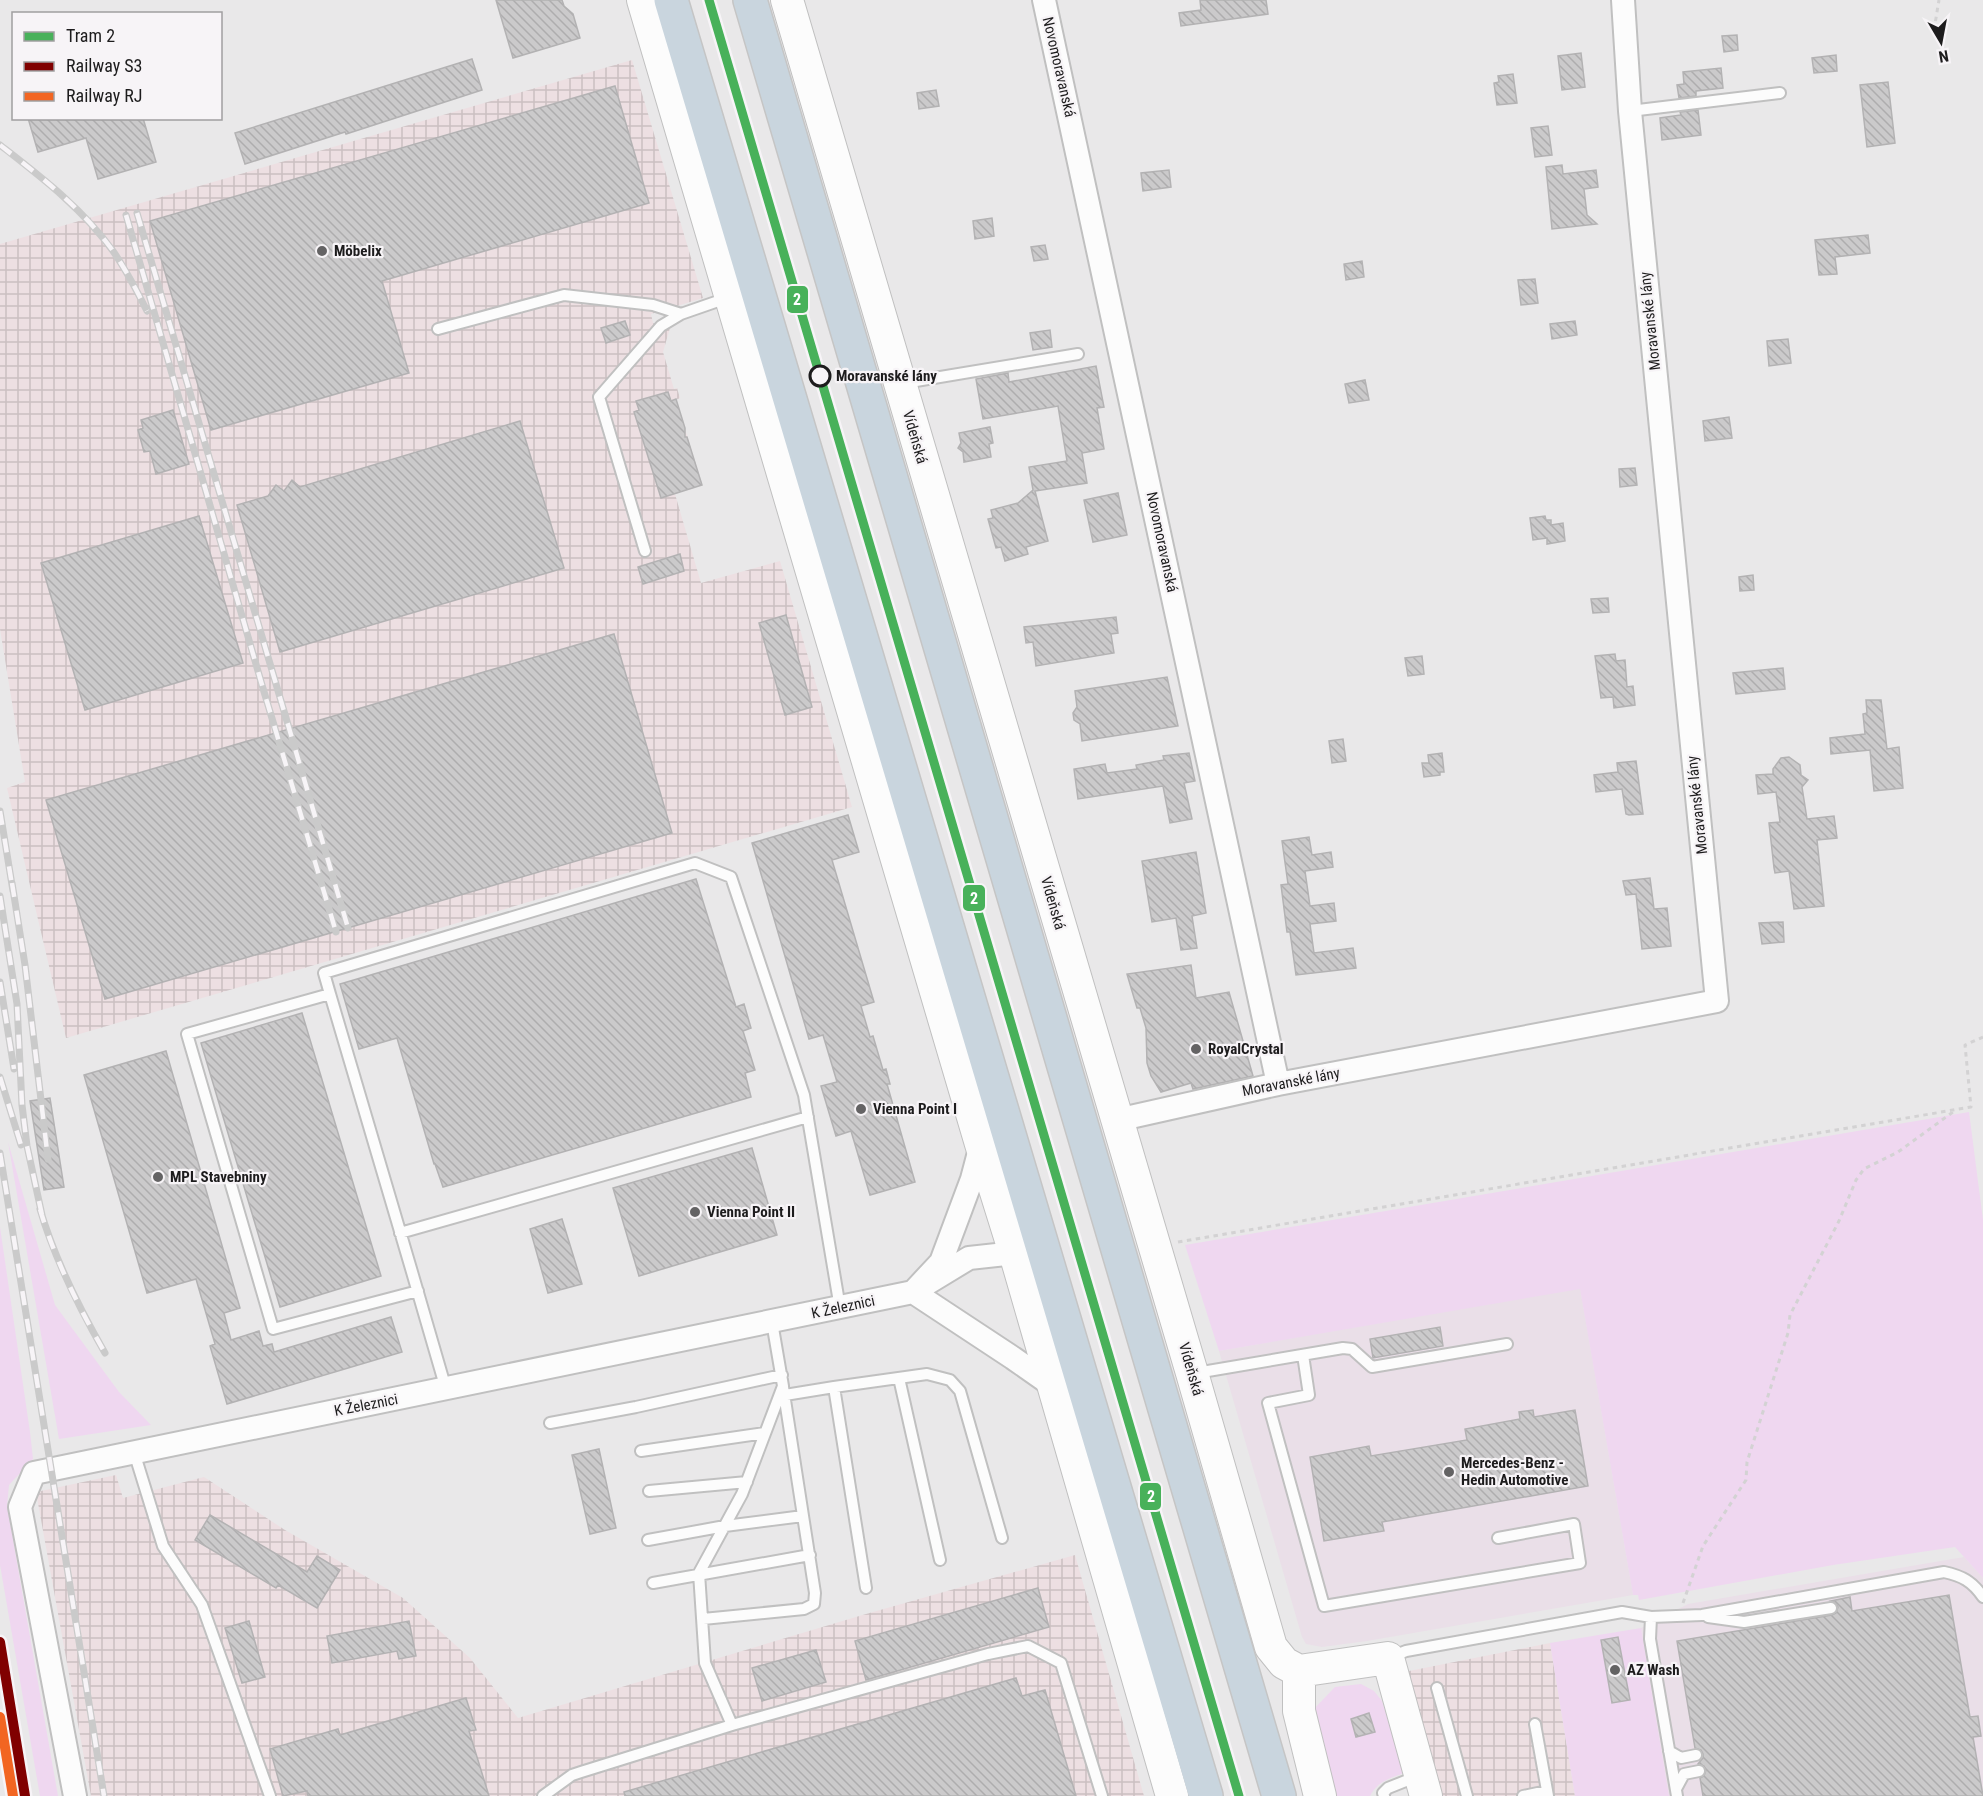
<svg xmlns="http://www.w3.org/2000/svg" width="1983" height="1796" font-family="'Roboto Condensed',sans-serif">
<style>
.commercial{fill:#eadfe8}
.industrial{fill:url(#industrial-grid)}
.green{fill:#efd7f0}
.building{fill:url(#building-back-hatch);stroke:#b3b2b3;stroke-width:1.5}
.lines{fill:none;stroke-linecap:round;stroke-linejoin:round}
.lane-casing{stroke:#c0c0c0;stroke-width:14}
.street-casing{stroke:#c0c0c0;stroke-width:26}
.secondary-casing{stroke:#c0c0c0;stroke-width:34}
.highway-casing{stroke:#c5c5c5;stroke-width:36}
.path{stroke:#d3d2d3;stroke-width:3;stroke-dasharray:4.5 4.5;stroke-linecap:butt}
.lane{stroke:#fcfcfc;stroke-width:10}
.street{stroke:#fcfcfc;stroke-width:22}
.secondary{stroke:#fcfcfc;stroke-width:32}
.highway{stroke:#c9d5de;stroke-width:33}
.rail-casing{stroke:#cacaca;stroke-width:7}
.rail{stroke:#f7f4f7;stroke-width:4.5;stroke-dasharray:14;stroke-linecap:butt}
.rail-1-casing{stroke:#f7f4f7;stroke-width:15}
.rail-2-casing{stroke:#f7f4f7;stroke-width:15}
.rail-1{stroke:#800000;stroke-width:10}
.rail-2{stroke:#f26522;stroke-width:10}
.tram-1-casing{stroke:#f7f4f7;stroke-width:14}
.tram-1{stroke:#48b15a;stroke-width:9}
.poi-dot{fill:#646364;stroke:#f7f4f7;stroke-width:2}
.stop-dot{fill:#f7f4f7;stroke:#1d1c1d;stroke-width:3}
.labels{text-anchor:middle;stroke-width:4.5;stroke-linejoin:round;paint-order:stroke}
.street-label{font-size:15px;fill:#1d1c1d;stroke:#f7f4f7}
.poi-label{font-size:15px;font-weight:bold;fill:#1d1c1d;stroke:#f7f4f7;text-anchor:start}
.stop-label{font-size:15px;font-weight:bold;fill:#1d1c1d;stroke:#f7f4f7;text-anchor:start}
.line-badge{stroke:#f7f4f7;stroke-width:2}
.badge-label{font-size:16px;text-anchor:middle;font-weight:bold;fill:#fff}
</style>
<defs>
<pattern id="industrial-grid" width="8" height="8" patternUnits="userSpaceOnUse" patternTransform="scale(1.5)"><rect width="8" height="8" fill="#eddfe2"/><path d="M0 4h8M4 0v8" fill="none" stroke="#cbbfc1"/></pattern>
<pattern id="building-back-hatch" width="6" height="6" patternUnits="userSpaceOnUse" patternTransform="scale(1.5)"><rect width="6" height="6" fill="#cbcacb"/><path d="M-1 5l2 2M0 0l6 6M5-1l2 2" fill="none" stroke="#aeadae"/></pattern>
</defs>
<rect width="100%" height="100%" fill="#e9e8e9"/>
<path class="commercial" d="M1580 1288 1633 1595 1367 1641 1322 1647 1306 1644 1302 1637 1219 1351Z
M1964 1557 1983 1578V1796H1669L1641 1628 1688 1604Z"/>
<path class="industrial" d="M632 60 703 298 651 314 653 323 670 328 663 352 674 389 677 388 680 398 676 400 702 484 675 494 701 583 780 561 852 807 66 1038 7 788 25 782 0 629V244Z
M116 1475 123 1498 204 1477 285 1530 403 1598 470 1658 518 1718 866 1614 1075 1555 1144 1796H91L36 1492Z
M1550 1643 1575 1796H1441L1404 1672Z"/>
<path class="green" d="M1969 1112 1983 1220V1578L1955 1547 1833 1565 1639 1600 1638 1595H1633L1580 1289 1219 1351 1185 1245Z
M8 1142 55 1305 119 1392 151 1425 59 1439Z
M0 1227 30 1432 33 1459 9 1485 7 1506 58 1796H40L0 1565Z
M1641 1628 1669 1796H1575L1550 1643Z
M1361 1684 1374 1691 1382 1701 1404 1773C1390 1778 1377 1782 1370 1796H1332L1314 1709 1335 1687Z"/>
<path class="building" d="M496 0H562L564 6 573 14 580 38 513 58Z
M1200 0H1266L1268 14 1181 26 1179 13 1201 10Z
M1737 35 1738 50 1724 52 1722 36Z
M1581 53 1585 87 1562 90 1558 56Z
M1836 55 1837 71 1814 73 1812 58Z
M472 59 482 90 346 134 345 132 245 164 235 133Z
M1721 68 1723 88 1696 91V96L1679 98 1677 85 1684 84 1683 72Z
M1513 74 1517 103 1497 105 1494 83 1499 82 1498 76Z
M1888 82 1895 143 1867 147 1860 85Z
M615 86 649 203 382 281 409 373 211 430 150 221Z
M936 90 939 106 919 109 917 93Z
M1698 110 1701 135 1662 140 1660 118 1681 115 1680 112Z
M28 118H143L156 162 98 179 86 138 38 152Z
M1548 126 1552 155 1535 157 1531 128Z
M1562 165 1563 174 1596 170 1598 187 1584 189 1587 215 1597 224 1552 229 1546 167Z
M1169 170 1171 187 1143 191 1141 173Z
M992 218 994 236 975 239 973 221Z
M1868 235 1870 253 1835 257 1837 274 1819 275 1815 240Z
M1045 245 1048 259 1034 261 1031 247Z
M1362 261 1364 277 1346 280 1344 264Z
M1535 279 1538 303 1521 305 1518 280Z
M625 321 630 335 606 343 601 328Z
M1575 321 1577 335 1552 339 1550 324Z
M1050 330 1052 347 1033 350 1030 333Z
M1788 339 1791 363 1769 366 1767 341Z
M1096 366 1104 407 1097 408 1104 449 1082 453 1087 483 1035 491 1048 541 1026 547 1028 554 1005 561 1001 547 996 548 988 519 993 518 991 510 1018 503 1033 490 1029 467 1067 461 1058 406 983 419 976 379 1008 373 1009 382Z
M1365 380 1369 400 1349 403 1345 384Z
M668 392 671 401 676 399 685 428V437H687L702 485 661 498 634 412 639 410 636 401Z
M173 410 189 464 156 474 150 451 144 452 138 430 143 428 141 420Z
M1729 417 1732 438 1705 441 1703 421Z
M520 421 564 568 280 652 237 505 268 496 276 485 284 491 292 480 300 487Z
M990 427 993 443 989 444 991 457 964 462 963 452 958 448 961 443 959 433Z
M1635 468 1637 485 1620 487 1619 469Z
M1118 493 1127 535 1093 542 1084 500Z
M199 516 243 663 85 710 41 563Z
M1545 516 1546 520H1551V525L1563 523 1565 541 1547 544V538L1533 540 1530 518Z
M680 554 684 571 643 584 638 567Z
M1753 575 1754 590 1740 591 1739 577Z
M1608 598 1609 612 1593 613 1591 599Z
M786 615 812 707 785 715 759 623Z
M1116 617 1118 633 1111 634 1114 653 1036 666 1033 642 1026 643 1024 627Z
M614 634 672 833 105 999 46 800Z
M1615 654 1616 661 1625 660 1627 687 1633 686 1635 705 1614 708 1613 697 1601 698 1595 656Z
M1422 656 1424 674 1408 676 1405 658Z
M1783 668 1785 689 1736 694 1733 673Z
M1167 677 1178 726 1082 741 1080 724 1074 720 1073 713 1077 707 1075 691Z
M1866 700H1881L1887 749 1899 747 1903 788 1874 791 1870 750 1831 754 1830 738 1865 734 1863 714 1867 713Z
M1343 739 1346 761 1332 763 1329 741Z
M1189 753 1195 781 1184 783 1192 819 1170 823 1163 786 1078 799 1074 769 1105 764 1107 773 1137 769 1136 765 1164 760 1163 756Z
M1442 753 1444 772H1440V775L1424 777 1422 763H1429L1428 755Z
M1789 757 1800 765 1801 775 1808 780 1802 787 1807 819 1834 816 1837 838 1817 840 1824 906 1794 909 1789 871 1775 873 1774 868 1769 823 1780 822 1776 792 1758 794 1756 775 1773 774V769L1781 758Z
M1636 761 1643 814 1629 815 1626 814 1622 789 1596 792 1594 775 1618 772 1617 763Z
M848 815 859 852 832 860 874 1002 861 1006 870 1037 873 1036 883 1070 886 1069 890 1084H887L915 1182 870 1195 851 1131 836 1136 821 1086 837 1082 823 1035 809 1039 752 843Z
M1309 837 1312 855 1331 852 1333 867 1305 871 1310 906 1334 903 1336 921 1310 924 1314 953 1353 948 1356 968 1296 975 1290 932H1287L1281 885 1288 884 1282 841Z
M1196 852 1206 913 1192 916 1197 948 1181 950 1176 918 1152 922 1142 861Z
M1650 878 1654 909 1667 908 1671 946 1642 949 1636 894 1626 895 1623 881Z
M696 879 736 1007 744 1004 751 1028 743 1031 755 1070 745 1073 751 1097 443 1187 435 1164H434L397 1038 359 1049 340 984Z
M1783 922 1784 942 1762 944 1759 923Z
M1191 965 1196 998 1229 992 1253 1076 1193 1089 1191 1083 1161 1092 1151 1076 1147 1063 1146 1028 1140 1008H1137L1127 974Z
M302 1013 381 1276 280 1307 201 1043Z
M166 1051 240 1308 224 1313 231 1340 259 1331 263 1346 272 1344 274 1352 391 1317 402 1352 227 1404 210 1346 215 1344 196 1279 147 1293 84 1075Z
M50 1098 64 1187 44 1190 30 1101Z
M752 1148 777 1235 639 1276 613 1188Z
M562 1219 582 1284 548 1293 530 1229Z
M1440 1327 1443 1346 1373 1358 1370 1339Z
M1533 1410 1534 1417 1575 1410 1588 1486 1382 1522 1384 1531 1324 1541 1310 1457 1369 1446 1371 1456 1467 1440 1465 1429 1520 1419 1519 1412Z
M599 1449 616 1528 590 1534 572 1455Z
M210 1515 307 1572 317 1556 340 1570 317 1608 278 1585 276 1588 195 1540Z
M1038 1588 1049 1627 866 1680 855 1641Z
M1949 1595 1970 1717 1978 1716 1981 1736 1973 1737 1983 1796H1703L1700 1778 1704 1776 1706 1770 1704 1766 1698 1764 1703 1758V1754L1701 1750 1695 1748 1677 1641 1832 1615 1836 1613 1838 1607 1836 1603 1831 1601 1850 1597 1852 1611Z
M249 1621 265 1677 242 1683 225 1628Z
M409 1621 416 1656 399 1659 397 1651 332 1663 327 1636Z
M1618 1637 1630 1700 1612 1703 1601 1640Z
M816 1650 826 1682 762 1701 752 1668Z
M1016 1678 1022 1696 1045 1690 1076 1796H625L624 1792Z
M466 1698 476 1730 469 1731 489 1796H308L307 1791 283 1796 270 1749 338 1729 340 1735Z
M1369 1713 1375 1732 1356 1737 1351 1719Z"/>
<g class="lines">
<g class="lane-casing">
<path id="lane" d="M1630 111 1780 93
M438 329 564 295 653 305 681 314
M904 383 1078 354
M645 551 599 397 661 326 681 314 727 298
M330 994 324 973 695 863 731 877 804 1095 840 1308
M400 1233 808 1117
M418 1291 273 1329 187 1034 330 994 412 1272 446 1389
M1303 1355 1309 1395 1268 1403 1324 1606 1580 1563 1574 1524 1498 1538
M1196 1373 1343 1348 1352 1349 1372 1367 1507 1344
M899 1378 940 1560
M834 1387 927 1374 950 1380 960 1391 1002 1538
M785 1395 834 1387 866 1588
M550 1423 636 1407 782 1375
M641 1451 765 1433
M134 1452 163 1546 202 1605 270 1796
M649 1491 747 1482
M648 1540 725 1526 803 1516
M653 1583 810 1555
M1651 1617 1702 1615 1944 1572C1962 1576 1972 1581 1983 1597
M1708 1617 1744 1622 1831 1608
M703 1619 804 1609 814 1604 815 1593 783 1387
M1391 1657 1406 1651 1622 1612 1651 1617 1650 1639 1677 1796
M1437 1688 1467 1796
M1535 1724 1548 1796
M732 1725 705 1663 699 1573 742 1494 783 1386 772 1322
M1669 1751 1681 1758 1696 1755
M1676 1789 1684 1774 1699 1771
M543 1796 572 1775 581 1772 732 1725 988 1654 1028 1646 1061 1663 1102 1796
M1384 1796 1383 1793 1388 1788 1418 1776
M1523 1796 1547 1791"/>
</g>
<g class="street-casing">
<path id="street" d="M1044 0 1278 1084
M1117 1120 1278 1084 1717 1001 1630 111 1623 0
M981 1145 972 1179 941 1262 913 1292 1013 1358 1053 1386
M75 1796 20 1507 34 1473 913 1292 969 1258 1015 1253"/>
</g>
<g class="secondary-casing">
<path id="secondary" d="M643 0 981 1144 1015 1253 1172 1796
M787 0 1192 1373 1271 1647 1284 1663 1299 1671
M1299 1671 1388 1658 1426 1796
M1299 1671V1711L1320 1796"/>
</g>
<g class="highway-casing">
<path id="highway" d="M671 0 1206 1796
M750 0 1279 1796"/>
</g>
<path class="path" d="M1934 30 1939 0
M1178 1242 1971 1107 1965 1045 1983 1037
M1683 1603 1703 1546 1746 1480 1747 1462 1788 1333 1790 1315 1839 1221 1856 1180 1864 1169 1898 1152 1953 1112"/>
<use href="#lane" class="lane"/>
<use href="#street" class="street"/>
<use href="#secondary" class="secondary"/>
<use href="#highway" class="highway"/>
<g class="rail-casing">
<path id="rail" d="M0 145C41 177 82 208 113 251 126 270 137 291 147 311
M137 213 348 928
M126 215 262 685 336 932
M0 811 13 891
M12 883 25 965 48 1159
M0 896 17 1004 22 1105 27 1146 42 1215
M0 982 14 1069
M0 1077 21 1145
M0 1153 104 1796
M40 1209C55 1260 78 1306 105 1353"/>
</g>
<use href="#rail" class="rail"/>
<g class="rail-1-casing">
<path id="rail-1" d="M0 1642 25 1796"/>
</g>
<g class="rail-2-casing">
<path id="rail-2" d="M0 1717 13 1796"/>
</g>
<use href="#rail-1" class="rail-1"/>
<use href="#rail-2" class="rail-2"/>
<g class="tram-1-casing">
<path id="tram-1" d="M709 0 1239 1796"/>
</g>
<use href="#tram-1" class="tram-1"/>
</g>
<g class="poi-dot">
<circle cx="322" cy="251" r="6"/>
<circle cx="1196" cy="1049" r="6"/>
<circle cx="861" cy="1109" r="6"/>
<circle cx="158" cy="1177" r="6"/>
<circle cx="695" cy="1212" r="6"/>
<circle cx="1449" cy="1472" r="6"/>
<circle cx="1615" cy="1670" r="6"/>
</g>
<circle class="stop-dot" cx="820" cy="376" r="10"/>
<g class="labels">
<g class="street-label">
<text transform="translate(1059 67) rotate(77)" y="5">Novomoravanská</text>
<text transform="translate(1650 321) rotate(-96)" y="5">Moravanské lány</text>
<text transform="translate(915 437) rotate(74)" y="5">Vídeňská</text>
<text transform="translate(1162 542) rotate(78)" y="5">Novomoravanská</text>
<text transform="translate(1697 805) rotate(-96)" y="5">Moravanské lány</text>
<text transform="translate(1053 903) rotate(74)" y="5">Vídeňská</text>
<text transform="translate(1291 1082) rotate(-11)" y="5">Moravanské lány</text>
<text transform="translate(843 1307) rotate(-12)" y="5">K Železnici</text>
<text transform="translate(1191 1369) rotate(74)" y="5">Vídeňská</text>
<text transform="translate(366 1405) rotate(-11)" y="5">K Železnici</text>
</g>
<g class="poi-label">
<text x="334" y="256">Möbelix</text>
<text x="1208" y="1054">RoyalCrystal</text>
<text x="873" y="1114">Vienna Point I</text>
<text x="170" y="1182">MPL Stavebniny</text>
<text x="707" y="1217">Vienna Point II</text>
<text x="1461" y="1468">Mercedes-Benz -<tspan x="1461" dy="17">Hedin Automotive</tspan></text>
<text x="1627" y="1675">AZ Wash</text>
</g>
<g class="stop-label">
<text x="836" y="381">Moravanské lány</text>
</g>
</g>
<g class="line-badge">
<rect x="786" y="285" width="23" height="29" rx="6" fill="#48b15a"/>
<rect x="962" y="884" width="24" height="28" rx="6" fill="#48b15a"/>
<rect x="1139" y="1482" width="23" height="29" rx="6" fill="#48b15a"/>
</g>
<g class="badge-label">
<text x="797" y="305">2</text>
<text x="974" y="904">2</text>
<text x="1151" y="1502">2</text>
</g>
<rect x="12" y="12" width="210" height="108" fill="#f7f4f7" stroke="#a09ea0" stroke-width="1.5"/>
<rect x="24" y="32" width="30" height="9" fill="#48b15a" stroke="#a09ea0" stroke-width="1.5"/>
<text x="66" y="42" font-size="18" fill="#1d1c1d">Tram 2</text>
<rect x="24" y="62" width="30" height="9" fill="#800000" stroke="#a09ea0" stroke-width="1.5"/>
<text x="66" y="72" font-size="18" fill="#1d1c1d">Railway S3</text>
<rect x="24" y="92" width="30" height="9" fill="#f26522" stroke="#a09ea0" stroke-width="1.5"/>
<text x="66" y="102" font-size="18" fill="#1d1c1d">Railway RJ</text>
<g transform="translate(1941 42) rotate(170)" stroke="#f7f4f7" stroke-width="4.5" paint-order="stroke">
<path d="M0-4.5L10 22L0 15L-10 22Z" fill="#1d1c1d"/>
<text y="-9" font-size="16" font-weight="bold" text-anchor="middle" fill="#1d1c1d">N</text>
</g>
</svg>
